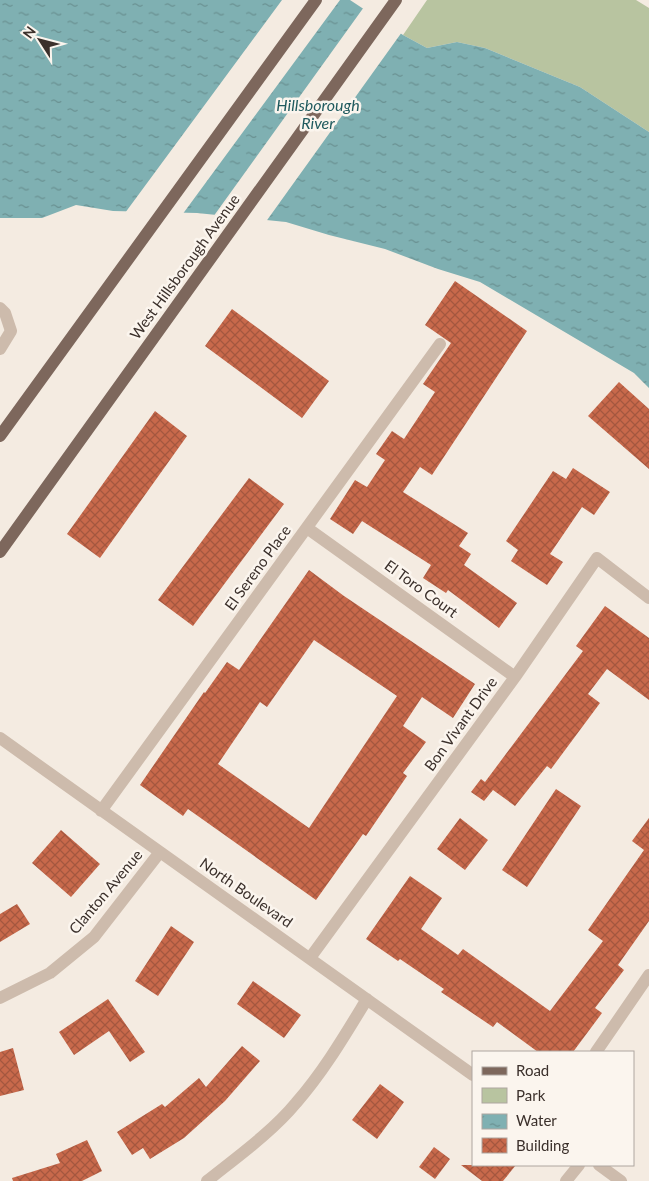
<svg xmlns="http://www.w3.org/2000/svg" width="649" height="1181" font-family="Lato,sans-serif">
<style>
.park{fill:#b8c4a0}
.water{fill:url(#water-ripples)}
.pier{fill:#f4ebe1}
.building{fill:url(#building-cross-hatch);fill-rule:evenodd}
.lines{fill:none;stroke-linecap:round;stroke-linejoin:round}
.minor{stroke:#cdbbac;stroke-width:12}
.primary{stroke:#7d675c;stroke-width:12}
.labels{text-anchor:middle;stroke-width:5;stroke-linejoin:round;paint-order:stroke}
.street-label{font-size:15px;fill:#3b302b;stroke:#fbf5ee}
.water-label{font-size:16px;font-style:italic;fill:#1f5a5e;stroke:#fbf5ee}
</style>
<defs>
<pattern id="water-ripples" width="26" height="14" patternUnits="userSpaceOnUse" patternTransform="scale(1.25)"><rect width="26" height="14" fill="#7fb0b2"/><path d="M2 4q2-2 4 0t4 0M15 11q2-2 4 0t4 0" fill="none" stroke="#699091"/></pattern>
<pattern id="building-cross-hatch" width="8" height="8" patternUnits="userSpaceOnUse" patternTransform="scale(1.25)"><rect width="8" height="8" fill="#c8694b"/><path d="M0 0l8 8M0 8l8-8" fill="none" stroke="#a4573f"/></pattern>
</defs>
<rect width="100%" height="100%" fill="#f4ebe1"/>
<path class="park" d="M427 0H636L649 8V132L580 87 485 48 457 42 427 48 403 35Z"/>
<path class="water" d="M0 0H350L403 35 427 48 457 42 485 48 580 87 649 132V388L634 373 480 282 438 269 385 249 329 235 286 222 197 213 113 211 76 205 42 218H0Z"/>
<path class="pier" d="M282 0H340L182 215 125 213Z
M364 7 402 32 265 223 213 217Z"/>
<path class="building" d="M455 281 527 331 432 475 420 467 403 492 468 533 459 546 471 554 464 565 517 603 499 628 448 590 446 593 423 578 431 565 362 521 353 534 330 519 355 480 367 487 385 460 376 454 392 431 404 439 435 392 423 384 451 343 425 325Z
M232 309 329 381 302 418 205 346Z
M619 382 649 409V469L588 416Z
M155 411 187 436 100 558 67 534Z
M573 468 610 492 594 515 582 507 550 554 563 562 547 585 511 561 518 550 506 541 553 471 566 479Z
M249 478 284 504 193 626 158 600Z
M309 570 344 596 475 684 453 718 422 697 403 726 426 742 403 773 407 776 366 836 363 834 316 900 188 809 183 816 140 785 204 692 205 693 227 662 239 670ZM314 640 397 696 309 828 218 764 260 702 267 707Z
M605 606 649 638V700L607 669 588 694 600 703 551 769 547 766 515 806 493 790 484 801 471 792 481 779 485 782 583 651 576 646Z
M556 789 581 806 527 887 502 870Z
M460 818 488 840 465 870 437 849Z
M649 818V921L618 965 624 970 595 1008 602 1013 573 1052H538L497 1022 493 1027 441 992 444 989 400 959 398 961 366 939 410 876 442 898 421 929 458 955 463 949 550 1011 603 941 588 930 644 850 632 841Z
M61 830 100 864 71 897 32 863Z
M17 904 30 924 0 942V914Z
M171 926 194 942 158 996 135 981Z
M253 981 301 1015 284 1038 237 1004Z
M108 999 145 1052 130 1062 109 1031 74 1055 59 1032Z
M242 1046 260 1061 225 1101 184 1138 150 1159 143 1148 132 1155 117 1132 162 1104 165 1107 199 1078 206 1087Z
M13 1048 24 1090 0 1096V1052Z
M380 1084 404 1102 377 1139 352 1120Z
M87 1140 102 1171 82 1181H13L12 1178 60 1163 56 1154Z
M434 1147 450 1159 435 1179 419 1167Z
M461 1165H516L503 1181H482Z"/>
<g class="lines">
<path class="minor" d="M0 308 5 313 11 331 0 349
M307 528 515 677
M0 738 473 1075
M101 811 440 344
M310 958 515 677 597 558 649 598
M0 998 50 973 94 937 160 852
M596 1052 649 975
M599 1165 621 1181
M207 1181C237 1157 272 1132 296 1103 324 1071 345 1035 367 999
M566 1181 579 1165"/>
<path class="primary" d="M0 436 316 0
M0 552 396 0"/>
</g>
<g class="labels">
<g class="street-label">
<text transform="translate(185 267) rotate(-54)" y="5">West Hillsborough Avenue</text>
<text transform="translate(258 568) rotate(-54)" y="5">El Sereno Place</text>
<text transform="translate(421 589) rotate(36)" y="5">El Toro Court</text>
<text transform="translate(461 724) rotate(-54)" y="5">Bon Vivant Drive</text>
<text transform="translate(106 892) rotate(-50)" y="5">Clanton Avenue</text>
<text transform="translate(246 893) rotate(35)" y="5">North Boulevard</text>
</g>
<g class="water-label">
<text x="318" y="111">Hillsborough<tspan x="318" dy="18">River</tspan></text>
</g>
</g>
<rect x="472" y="1051" width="162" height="115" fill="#fbf5ee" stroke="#aea6a0"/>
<rect x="482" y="1067" width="25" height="8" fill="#7d675c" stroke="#aea6a0"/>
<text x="516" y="1076" font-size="15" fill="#3b302b">Road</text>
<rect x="482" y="1088" width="25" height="15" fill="#b8c4a0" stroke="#aea6a0"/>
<text x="516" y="1101" font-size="15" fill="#3b302b">Park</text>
<rect x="482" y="1114" width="25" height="15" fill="url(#water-ripples)" stroke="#aea6a0"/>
<text x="516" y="1126" font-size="15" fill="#3b302b">Water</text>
<rect x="482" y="1138" width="25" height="15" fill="url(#building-cross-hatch)" stroke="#aea6a0"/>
<text x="516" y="1151" font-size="15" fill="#3b302b">Building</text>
<g transform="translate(40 40) rotate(306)" stroke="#fbf5ee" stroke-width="4" paint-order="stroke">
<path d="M0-4L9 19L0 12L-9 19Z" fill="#3b302b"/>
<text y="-8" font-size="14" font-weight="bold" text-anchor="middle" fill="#3b302b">N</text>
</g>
</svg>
